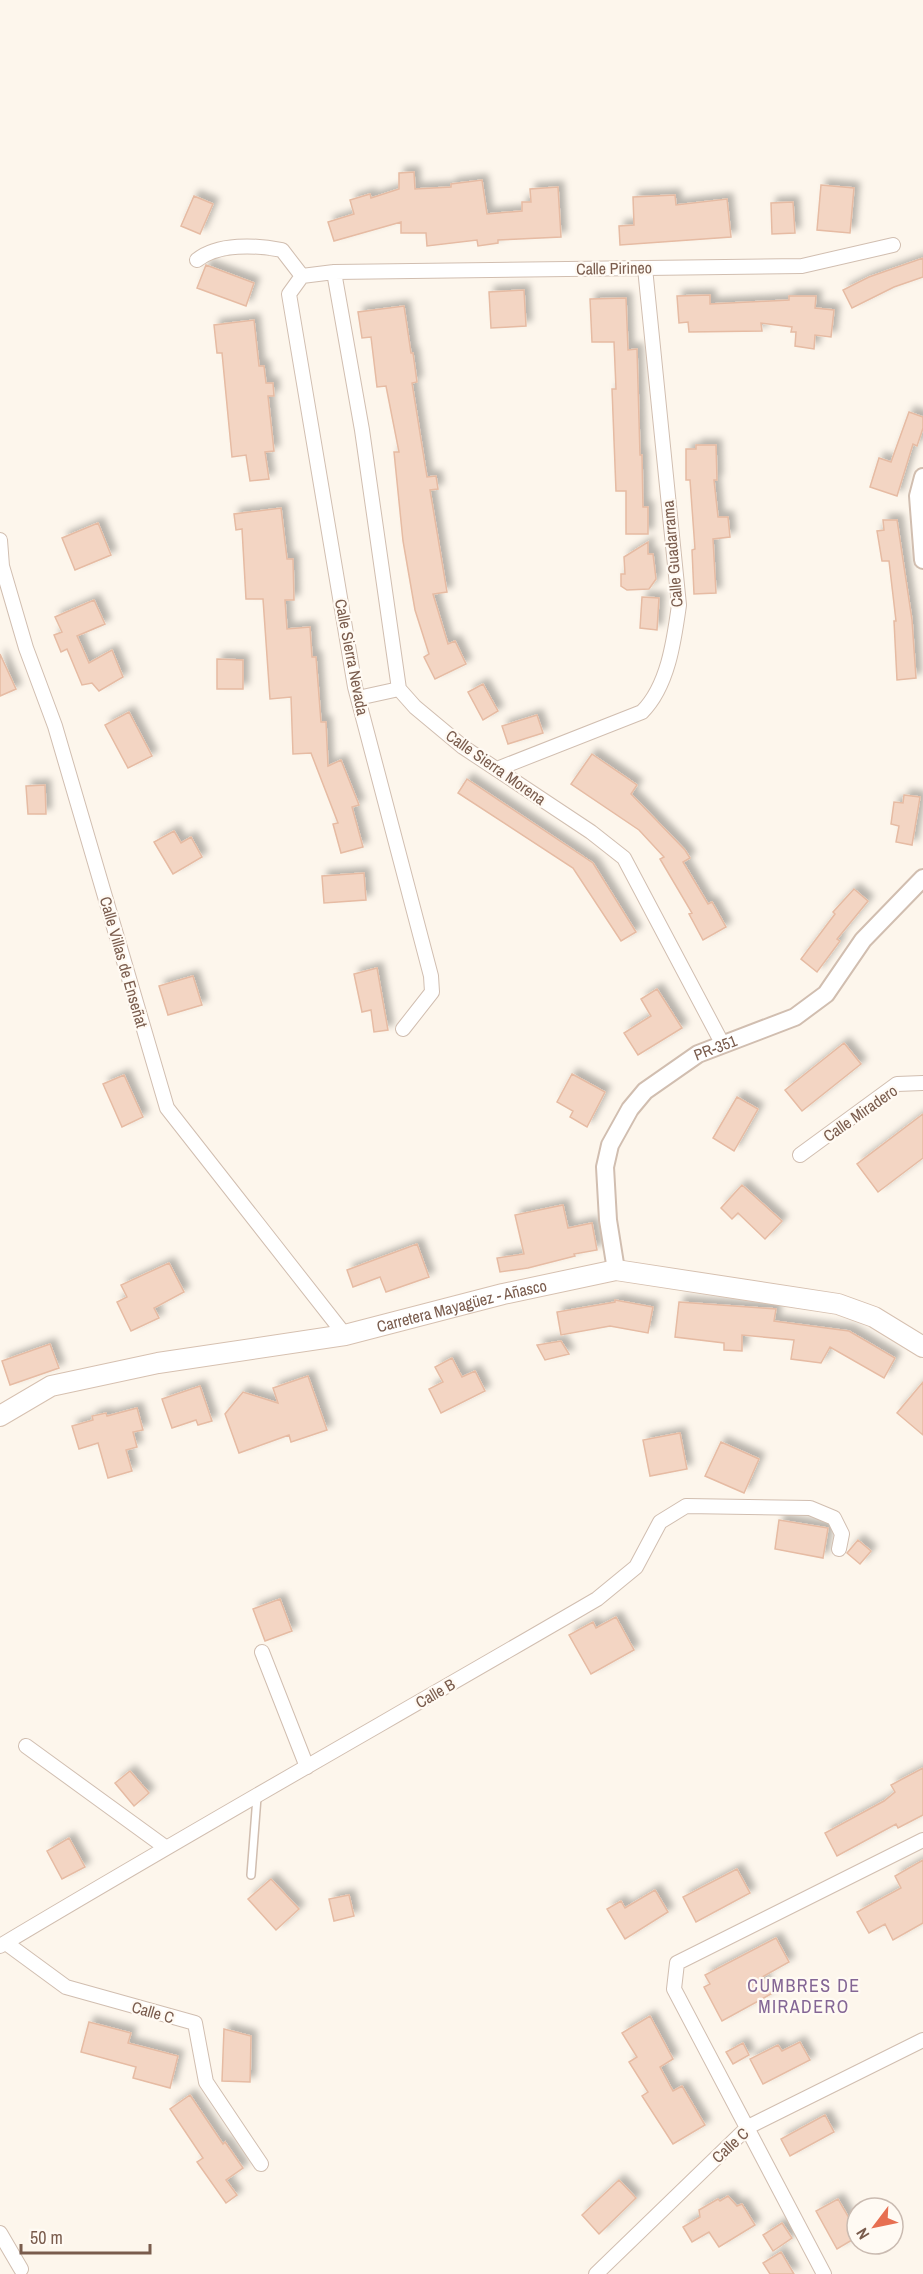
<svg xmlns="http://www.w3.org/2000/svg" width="923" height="2274" font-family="'Archivo Narrow',sans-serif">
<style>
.building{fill:#f3d5c3;stroke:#e6bba3;stroke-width:1.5;filter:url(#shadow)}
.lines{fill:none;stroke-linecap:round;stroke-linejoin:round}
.service-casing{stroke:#d1beb0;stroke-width:10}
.minor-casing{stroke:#d1beb0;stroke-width:16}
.tertiary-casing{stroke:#d1beb0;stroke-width:20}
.secondary-casing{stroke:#d6c0b0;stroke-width:22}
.service{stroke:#fff;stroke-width:7}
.minor{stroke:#fff;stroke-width:14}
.tertiary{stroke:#fff;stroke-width:16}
.secondary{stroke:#fff;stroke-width:20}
.labels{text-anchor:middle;stroke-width:4.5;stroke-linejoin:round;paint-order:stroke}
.street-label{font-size:16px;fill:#7a5c4d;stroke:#fffaf3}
.neighbourhood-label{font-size:18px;letter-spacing:1.5px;fill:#846695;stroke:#fffaf3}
</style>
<defs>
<filter id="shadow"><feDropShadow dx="5.5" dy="-5.5" stdDeviation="3" flood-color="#0004"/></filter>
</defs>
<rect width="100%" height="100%" fill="#fdf6ec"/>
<path class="building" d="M414 172 415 189 451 187V184L482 180 487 214 522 211V202H531L530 189 558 187 561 237 498 240V243L478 246 477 240 427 246 426 233H401V222L334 241 328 222 354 214 350 200 370 194 371 198 399 189V173Z
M821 185 854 188 850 233 817 230Z
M675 195 676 205 727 199 731 237 620 245 619 226 634 225 633 197Z
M194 196 213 204 200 234 181 226Z
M793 202 795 233 772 234 771 203Z
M923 258V277L894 287 852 308 843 290 869 277Z
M206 265 254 283 246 306 197 288Z
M524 290 526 326 491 328 489 292Z
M710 295V304L789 300V296H816L815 308 834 310 831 337 815 335 814 349 795 346 796 332H791L792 327 761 323 762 331 689 332 688 322 679 323 677 296Z
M626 298 628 350 637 349 640 455H642L643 507H648V534H626V491H616L612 389H616L614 342H592L590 299Z
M404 306 411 353H413L417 382 412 383 427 477 436 476 438 489 430 490 447 592 433 594 448 644 455 641 466 664 435 679 424 657 429 654 415 610 403 541 394 452H399L386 386 377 387 371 337 362 338 358 312Z
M254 320 259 366H264L266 383H273L274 396H268L274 451 265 452 269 479 250 481 246 455 232 457 222 353H217L214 325Z
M909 412 923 417V428L917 446 913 444 897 496 870 487 879 458 891 462Z
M696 445H716L717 480H714L718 517H728L730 537 713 539 716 593 694 594 692 550 695 549 690 480H686V449H696Z
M281 508 287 559H293L294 600H285L287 629 310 627 312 657H316L321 722H326L328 766 341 760 359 805 352 807 363 847 341 853 333 824 338 823 311 753 293 754 291 697 270 699 263 599H246L242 529 236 530 234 514Z
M883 520H897L912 620 916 678 897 680 894 621H896L889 561H882L877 531 884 530Z
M98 523 111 555 75 570 62 538Z
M648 542V554H653L656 579 649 589 627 590 621 586V574H625L624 557Z
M642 597 659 598 657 630 640 628Z
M94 600 105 624 77 636 89 663 112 650 123 677 99 691 92 683 82 685 67 649 61 652 54 635 62 632 55 617Z
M0 654 16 689 0 696Z
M217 659 243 660V689H217Z
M483 684 498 711 483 720 468 692Z
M129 712 152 756 128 768 105 725Z
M537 715 543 733 508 744 502 726Z
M592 754 637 785 631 794 685 850 690 858 683 862 708 904 712 902 726 927 703 940 689 914 692 913 660 859 664 857 639 830 571 784Z
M467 779 593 863 636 932 621 941 573 868 458 793Z
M45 785 46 814H28L26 786Z
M904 795 920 797 912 845 896 842 899 826 891 824 894 802 903 803Z
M174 831 181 843 191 837 202 857 173 874 154 842Z
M364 873 366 900 324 903 322 876Z
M854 889 868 901 837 939 840 941 817 972 801 959 835 914 833 912Z
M377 968 388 1030 374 1032 371 1010 362 1012 354 974Z
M193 976 202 1005 168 1015 159 986Z
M657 989 682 1028 638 1055 624 1033 651 1016 641 999Z
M844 1043 861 1064 802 1111 785 1090Z
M572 1074 605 1092 587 1127 570 1117 573 1111 557 1102Z
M124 1075 143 1117 122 1127 103 1084Z
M737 1097 758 1109 734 1151 713 1138Z
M923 1114V1158L878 1192 857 1164Z
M742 1185 782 1221 765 1239 738 1213 732 1219 721 1208Z
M563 1205 568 1228 592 1223 597 1250 574 1254 575 1256 528 1268 500 1272 497 1258 524 1254 515 1215Z
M417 1244 429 1277 386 1292 380 1277 353 1287 347 1270Z
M169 1263 184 1292 154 1308 159 1318 131 1331 117 1302 127 1297 121 1285Z
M615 1300 653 1307 648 1333 610 1326 561 1335 557 1312 615 1302Z
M679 1302 776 1309 774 1321 849 1331 895 1358 884 1378 830 1347 821 1363 791 1359 794 1340 742 1335V1351L724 1350V1343L675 1337Z
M561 1341 569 1354 545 1360 537 1345Z
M50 1344 59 1368 10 1385 2 1361Z
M452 1358 462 1377 475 1371 485 1391 441 1413 429 1389 443 1382 435 1367Z
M308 1376 327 1430 291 1442 289 1435 239 1453 225 1414 243 1392 278 1403 273 1388Z
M923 1382V1435L897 1413Z
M200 1386 212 1421 198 1425 196 1420 172 1428 162 1399Z
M137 1408 143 1430 133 1432 137 1447 126 1450 132 1471 108 1478 98 1443 79 1449 72 1426 93 1420 92 1416 106 1413 107 1416Z
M680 1433 687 1469 650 1476 643 1440Z
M721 1442 759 1459 744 1493 705 1476Z
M779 1520 828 1528 823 1558 775 1549Z
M858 1540 871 1551 860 1564 847 1553Z
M280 1599 292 1631 265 1641 253 1609Z
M616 1617 634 1650 591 1674 569 1635 593 1622 596 1628Z
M923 1768V1815L898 1828 896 1824 837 1856 825 1833 884 1801 895 1792 891 1785Z
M130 1771 149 1793 134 1806 115 1783Z
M69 1838 85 1867 62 1879 47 1851Z
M923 1860V1923L893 1940 885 1924 869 1933 857 1912 901 1888 895 1876Z
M737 1869 750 1893 696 1922 683 1897Z
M271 1879 299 1909 276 1930 248 1899Z
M655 1890 668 1912 625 1939 607 1909 621 1901 625 1908Z
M349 1895 354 1916 334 1921 329 1899Z
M776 1938 789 1962 762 1977 771 1994 722 2021 704 1987 710 1984 705 1975Z
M650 2016 673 2059 660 2067 673 2091 682 2086 705 2125 673 2144 642 2096 648 2092 629 2062 637 2057 622 2033Z
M89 2022 131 2033 128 2043 178 2056 170 2088 133 2078 136 2067 81 2052Z
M224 2029 251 2036 250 2082 222 2081Z
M800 2042 810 2060 763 2084 750 2059 778 2045 782 2051Z
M743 2043 749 2055 733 2064 726 2052Z
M190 2095 223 2144 225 2142 243 2168 226 2180 237 2195 226 2203 197 2162 203 2158 170 2109Z
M825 2115 834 2132 790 2156 781 2139Z
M619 2180 636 2198 599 2234 582 2215Z
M728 2196 737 2206 742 2204 755 2225 719 2247 709 2232 692 2242 683 2227 700 2217 699 2210 718 2199 720 2201Z
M838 2199 857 2232V2237L837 2249 816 2211Z
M782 2223 792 2238 773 2251 763 2235Z
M781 2252 794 2274H770L763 2263Z"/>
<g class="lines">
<g class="service-casing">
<path id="service" d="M251 1875 257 1797"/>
</g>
<g class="minor-casing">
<path id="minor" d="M197 260C218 243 256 245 282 250L302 276 334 272 802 266 893 245
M334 272 362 430 399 689 415 707 463 747 591 832 624 858 722 1043
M302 276 289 294 355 687 431 976 432 992 403 1029
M0 540 2 566 26 648 55 726 167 1108 345 1335
M358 698 399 689
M497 769 642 712C668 686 674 641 679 605L645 268
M800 1155 897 1084 923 1083
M262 1652 307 1767
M26 1746 165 1847
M6 1943 66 1987 195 2023 206 2082 261 2164
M0 1946C197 1828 398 1715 597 1599L636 1567 660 1522 686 1506 810 1508 834 1518 842 1534 839 1549
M0 2233 21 2269
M596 2274 748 2127 923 2040
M824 2274 674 1989 677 1963 923 1840"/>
</g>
<g class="tertiary-casing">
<g id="tertiary">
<path d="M923 477 918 496 923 560"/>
<path id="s1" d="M616 1270 608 1220 605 1167 610 1145 630 1109 645 1091 698 1054 795 1017 826 994 863 940 923 878"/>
</g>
</g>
<g class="secondary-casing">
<g id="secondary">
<path id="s2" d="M0 1416 51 1386 158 1363 345 1335 503 1294 616 1270 838 1304 874 1317 923 1347"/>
</g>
</g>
<use href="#service" class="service"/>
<use href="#minor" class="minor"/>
<use href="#tertiary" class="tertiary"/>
<use href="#secondary" class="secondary"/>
</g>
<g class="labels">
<g class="street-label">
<text transform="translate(614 268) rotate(-1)" y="6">Calle Pirineo</text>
<text transform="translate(672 554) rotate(-95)" y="6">Calle Guadarrama</text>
<text transform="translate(352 657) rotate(79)" y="6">Calle Sierra Nevada</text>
<text transform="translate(496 767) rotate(35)" y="6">Calle Sierra Morena</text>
<text transform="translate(124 962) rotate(74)" y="6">Calle Villas de Enseñat</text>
<text dy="6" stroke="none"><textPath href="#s1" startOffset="274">PR-351</textPath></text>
<text transform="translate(860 1113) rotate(-35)" y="6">Calle Miradero</text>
<text dy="6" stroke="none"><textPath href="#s2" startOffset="478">Carretera Mayagüez - Añasco</textPath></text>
<text transform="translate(435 1693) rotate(-30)" y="6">Calle B</text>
<text transform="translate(153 2012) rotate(16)" y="6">Calle C</text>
<text transform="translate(730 2145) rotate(-43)" y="6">Calle C</text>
</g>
<g class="neighbourhood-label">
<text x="804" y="1992">CUMBRES DE<tspan x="804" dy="21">MIRADERO</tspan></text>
</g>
</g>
<g transform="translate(875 2226) rotate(238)"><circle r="28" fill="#fffaf3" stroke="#cabbb1" stroke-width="1.5"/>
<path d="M0-4.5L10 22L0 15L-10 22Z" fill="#e76f51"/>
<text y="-9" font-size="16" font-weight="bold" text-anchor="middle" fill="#7a5c4d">N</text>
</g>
<path d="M21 2244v9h129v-9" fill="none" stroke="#7a5c4d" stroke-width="3"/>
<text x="30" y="2244" font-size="18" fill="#7a5c4d" stroke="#fffaf3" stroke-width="4.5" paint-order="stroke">50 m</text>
</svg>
